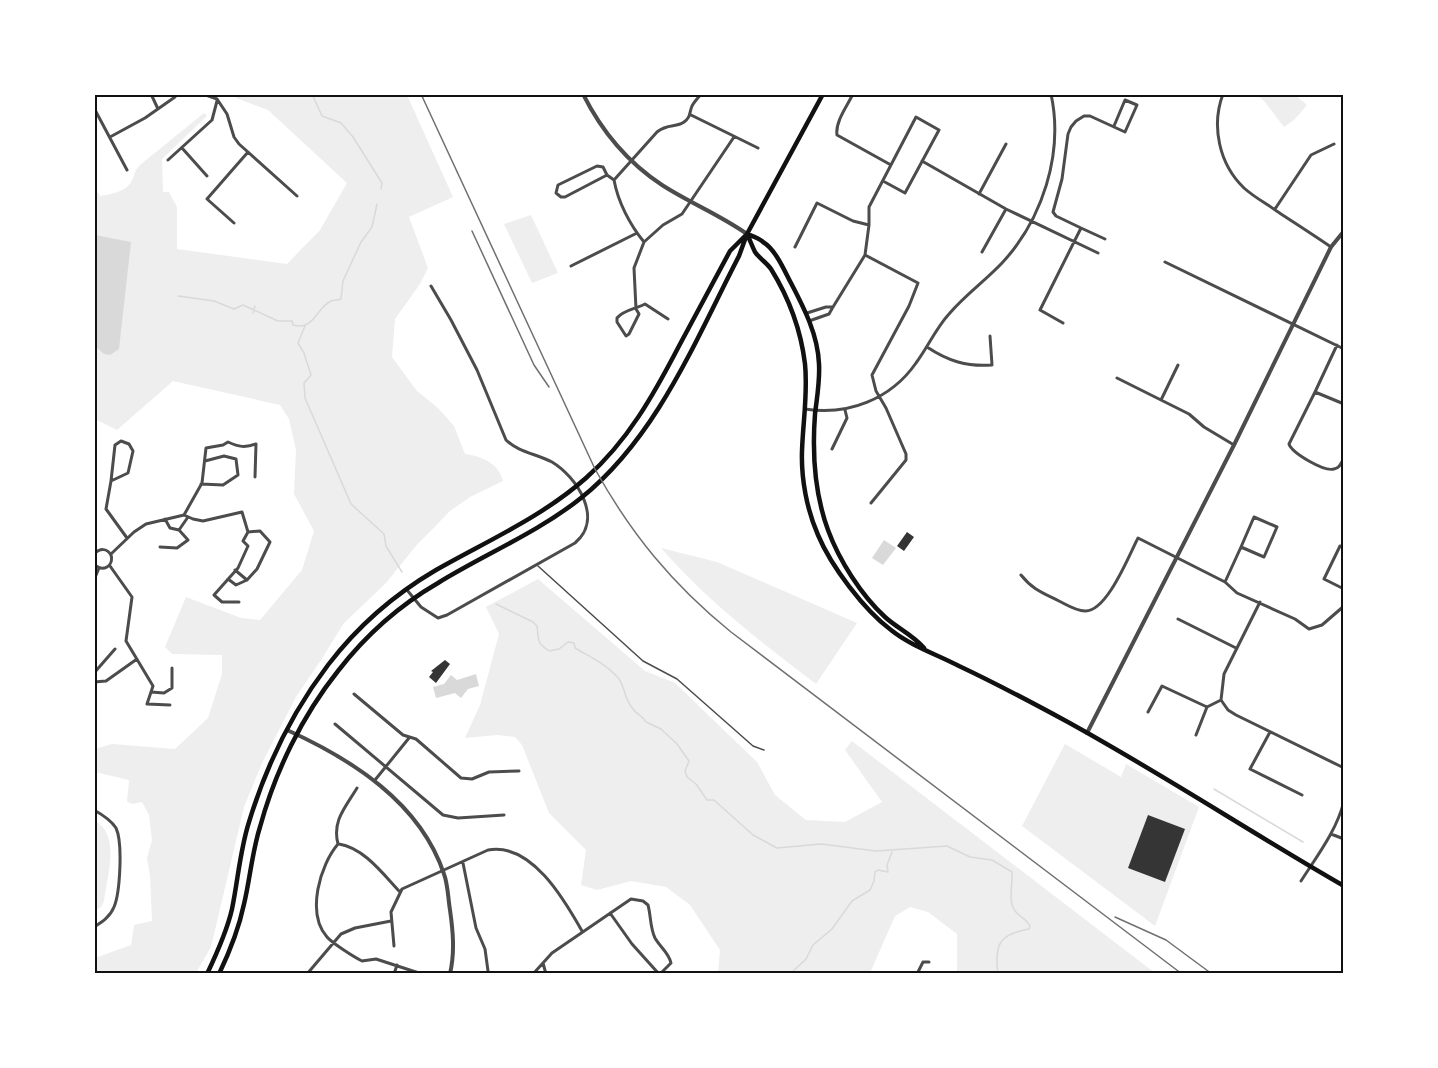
<svg xmlns="http://www.w3.org/2000/svg" width="1438" height="1068" font-family="Roboto,sans-serif">
<style>
.green{fill:#eee}
.water{fill:#d9d9d9}
.lines{fill:none;stroke-linecap:round;stroke-linejoin:round}
.stream{stroke:#d9d9d9;stroke-width:1.5}
.building{fill:#353535}
.service{stroke:#4c4c4c;stroke-width:1.5}
.minor{stroke:#4c4c4c;stroke-width:3}
.tertiary{stroke:#4c4c4c;stroke-width:4}
.secondary{stroke:#111;stroke-width:4.5}
.rail{stroke:#707070;stroke-width:1.5}
.neatline{fill:none;stroke:#111;stroke-width:2}
</style>
<rect width="100%" height="100%" fill="#fff"/>
<path class="green" d="M236 95H407L453 197 409 217 428 268 420 284 395 319 392 357 417 391 438 408 454 426 465 454C481 456 499 463 503 481L470 497 450 511 415 547 386 583 344 623 321 660 296 697 262 763 244 807 211 947 196 973H95V958L131 945 134 925 152 921 150 876 147 858 152 840 149 815 142 802 133 804 127 802 129 780 95 772V749L112 744 175 749 208 718 222 674V655L172 654 165 647 186 597 241 618 260 620 302 570 314 531 294 494 296 450 289 419 280 405 173 381 117 430 95 419 94 185 100 196C113 194 129 191 133 178 135 172 136 169 140 165L204 113 207 116 162 159 163 192H169L177 207V249L287 264 320 230 347 183 268 110 236 98Z
M1257 95H1295L1307 105 1295 119 1284 127 1265 102Z
M531 215 558 273 532 283 504 224Z
M661 548 717 562 857 623 816 684C761 642 707 601 661 548Z
M538 579 645 671 675 683 757 762 775 795 806 820 845 822 882 802 845 750 852 741 1155 973H957V934L928 912 910 907 895 916 870 973H718L720 950 690 905 666 887 631 881 597 890 581 885 586 850 549 813 522 745 515 737 497 735 465 738 480 705 499 634 486 607Z
M1065 744 1121 777 1126 764 1199 807 1155 926 1022 826Z
M95 821C121 835 107 877 104 901L101 907 95 911Z"/>
<path class="water" d="M95 235 131 242 119 349 110 355 104 354 95 346Z
M884 540 896 548 883 565 872 558Z
M476 674 479 686 468 689 461 698 455 693 436 698 433 687 444 684 451 675 457 680Z"/>
<g class="lines">
<path class="stream" d="M297 94 313 96 322 116 341 123 353 137 382 183 381 189
M178 296 214 301 234 309 243 305 278 321H292L293 325C314 331 316 308 331 301 334 300 338 300 341 299L343 281 361 242 372 227 377 204
M253 313 255 306
M305 326 298 343 304 353 311 375 304 383 305 398 351 504 384 534 386 546 402 572
M496 604 533 622 537 626C539 641 536 642 549 651L559 649 568 642 574 643 575 648C590 657 608 665 619 679 625 687 624 699 633 709 637 715 643 716 646 722L661 729 677 744 689 761 685 771 687 777 696 784 707 800H714L753 835 777 848 821 844 876 851 947 846 970 857 992 860 1012 872C1013 885 1007 902 1016 912 1021 918 1026 918 1030 926L1029 929C999 934 994 945 998 974
M1214 789 1303 842
M790 974 806 959 813 945 832 929 852 901 870 890 874 881 875 872 878 870 888 872 887 865 892 852"/>
</g>
<path class="building" d="M907 532 914 537 904 551 897 546Z
M445 660 450 664 436 683 429 677 433 672 431 671Z
M1148 815 1185 829 1165 882 1128 868Z"/>
<g class="lines">
<path class="service" d="M538 566 643 661 677 679 753 746 764 750"/>
<path class="minor" d="M151 94 158 109
M203 94 217 99
M853 94C847 106 835 122 837 135L891 165
M1223 94C1211 126 1219 164 1244 188 1255 198 1269 205 1281 214 1298 225 1315 236 1331 247
M217 99 227 114 234 137 239 144 297 196
M94 108 127 170
M691 115 758 148
M110 137 145 118 175 97
M182 148 207 176
M168 160 212 120 217 101
M922 161 1006 209 1098 253
M607 175 565 197H561L556 193 558 185 597 166 603 167 607 175 614 180
M979 194 1006 144
M1275 209 1311 155 1334 144
M234 223 207 199 248 152
M869 225V207L916 117 939 130 905 193 883 181
M1081 228 1105 239
M644 242C630 225 618 202 614 180L657 132C668 123 676 128 684 122 691 117 689 113 692 106 694 102 698 98 701 94
M795 247 817 203 853 221 869 225 865 255 833 307 829 314 809 321
M982 252 1006 209
M865 255 918 283 909 306 872 375 876 391 886 408 906 454V460L871 503
M1165 262 1344 349
M571 266 637 233
M1343 274H1344
M807 313 826 307H833
M668 319 645 304C636 309 623 310 617 318V322L626 336 629 334 639 314 636 309 634 268 644 242 663 225 682 214 734 137
M1063 323 1040 310 1081 228 1056 216 1053 212 1062 179 1068 134 1071 127 1076 121 1084 116H1090L1125 132 1137 105 1125 100 1114 126
M927 347C948 361 967 367 992 365L990 336
M1117 378 1189 414 1204 427 1234 445
M1315 392 1337 345
M1161 400 1178 365
M1344 404 1315 392 1289 444C1292 453 1324 472 1334 469 1340 468 1341 463 1344 458
M805 409C848 416 891 399 916 363 928 347 936 328 949 314 965 295 985 281 1002 263 1042 220 1064 154 1051 94
M832 449 847 418 845 410
M111 481 115 445 121 441 129 444 133 451 128 473 111 481 106 509 127 538
M201 484 223 485 238 475 236 459 224 456 205 461
M184 515 202 483 206 448 223 445 228 442C239 447 245 448 256 444L255 477
M1254 517 1277 527 1264 557 1241 547Z
M165 519 170 528 179 530
M160 547 177 548 188 540 179 530 188 517
M1344 547 1340 546 1324 579 1344 589
M94 554C100 548 107 548 111 555 114 566 103 573 94 564
M111 554 134 532 146 524 184 515 193 519 203 521 242 512 248 532 243 541 248 546 238 568 214 595 222 602H239
M110 566 132 597 126 641 153 686 147 704 170 705
M235 570 247 580 257 569 270 542 260 531 248 532
M1021 575C1033 590 1043 593 1059 601 1067 605 1076 611 1085 611 1107 612 1129 555 1138 538L1225 582 1237 593 1295 619 1309 629 1322 625 1344 606
M228 579 236 585 247 580
M94 580 99 568
M1225 582 1241 547
M407 590 421 607 438 618 447 615 575 543C604 519 577 477 552 462 537 454 518 452 506 440L477 370 451 320 431 286
M1260 602 1224 674 1221 700 1228 710 1236 715 1344 768
M1178 619 1236 648
M94 673 115 649
M94 682 106 681 137 659
M151 692 164 693 172 688V668
M354 694 403 735 416 739 461 778 472 779 489 772 519 771
M1148 712 1162 686 1207 707
M335 724 443 815 458 818 504 815
M1270 732 1250 769 1302 795
M1196 735 1207 707 1221 700
M375 780 409 738
M357 788C345 808 332 821 338 844 320 865 306 913 327 937 332 943 354 957 362 961L376 959 422 974
M94 810C103 815 111 820 116 828 123 843 120 893 114 907 110 917 102 922 94 927
M1331 834 1344 839
M339 844C364 848 383 874 400 892
M463 863 476 928 485 949 488 971
M1301 881C1317 856 1337 830 1344 801
M610 913 632 944 659 974
M394 946 391 912 402 889 488 850C531 842 564 899 582 931
M543 963 546 974
M307 974 341 934 355 928 391 921
M394 974 397 965
M533 974 552 953 631 899 643 901 648 905C651 916 650 928 655 938 660 947 669 953 671 963L660 974
M917 974 923 962H929"/>
<path class="tertiary" d="M583 94C602 132 627 162 662 185 690 203 720 215 747 234
M287 730C351 759 420 802 444 874 448 885 448 898 450 910 453 931 455 952 450 974
M1087 733 1234 445 1331 247 1344 231"/>
<path class="secondary" d="M747 234C750 240 752 246 755 252 759 258 767 263 771 269 789 298 801 331 805 364 808 393 803 421 802 451 801 479 807 510 818 535 831 566 864 610 891 630 911 646 936 654 959 666 995 683 1031 702 1066 721 1161 773 1250 832 1344 886
M747 234C752 236 759 238 763 242 776 250 784 270 791 283 804 308 818 335 819 364 820 381 817 397 815 414 812 454 814 492 828 530 839 560 861 595 885 617 897 628 913 635 924 648
M207 974C217 953 227 931 232 909 238 880 240 850 249 822 266 766 293 711 328 665 357 627 395 594 436 570 487 541 542 517 586 478 628 441 654 394 679 346 696 314 713 283 730 251L745 236
M219 974C230 951 239 928 244 904 250 879 252 852 260 827 275 772 302 716 338 671 365 636 400 605 438 583 485 554 537 533 581 498 657 437 695 341 739 256L747 234 823 94"/>
<path class="rail" d="M421 94 595 469C631 534 673 585 731 632L1182 974
M472 231 534 365 549 387
M1115 917 1166 940 1212 974"/>
</g>
<rect width="1438" height="1068" fill="none" stroke="#ffffff" stroke-width="192"/>
<rect x="96" y="96" width="1246" height="876" class="neatline"/>
</svg>
